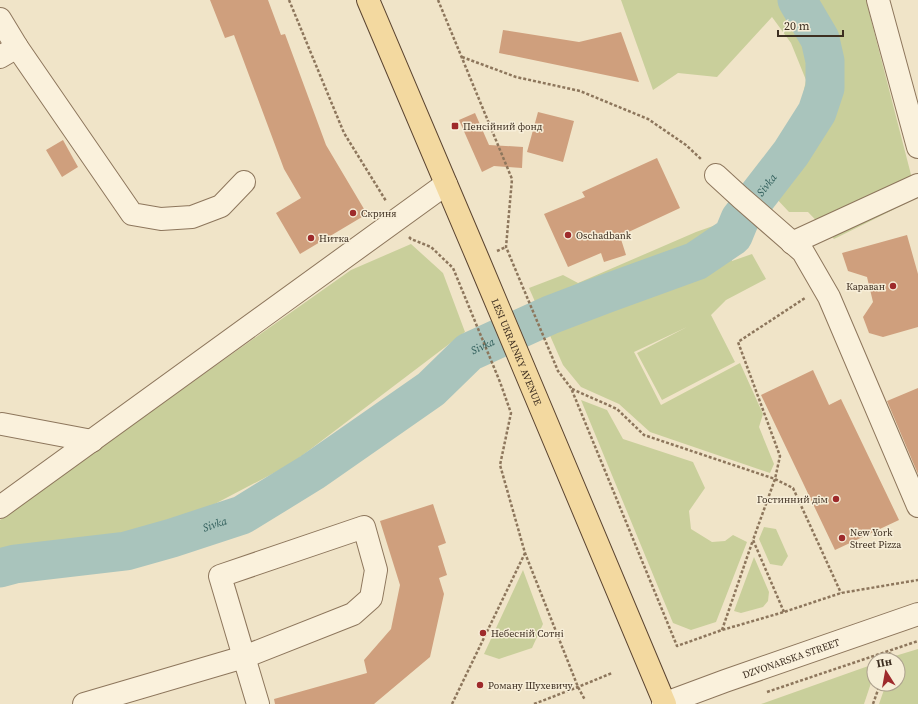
<svg xmlns="http://www.w3.org/2000/svg" width="918" height="704" font-family="'Source Serif 4',serif">
<style>
.grass{fill:#c9cf9b}
.lines{fill:none;stroke-linecap:round;stroke-linejoin:round}
.river{stroke:#a9c4bc;stroke-width:39}
.building{fill:#cf9f7d}
.minor-casing{stroke:#8d765c;stroke-width:24}
.major-casing{stroke:#5b4430;stroke-width:24}
.path{stroke:#8d765c;stroke-width:2.5;stroke-dasharray:3 2;stroke-linecap:butt}
.minor{stroke:#faf1dc;stroke-width:22}
.major{stroke:#f3d9a0;stroke-width:22}
.poi-dot{fill:#9e2a2b;stroke:#f7eed8;stroke-width:1.5}
.labels{text-anchor:middle;stroke-width:3;stroke-linejoin:round;paint-order:stroke}
.poi-label{font-size:10px;fill:#3d2e20;stroke:#f7eed8;text-anchor:start}
.street-label{font-size:10px;fill:#3d2e20;stroke:#f7eed8}
.water-label{font-size:11px;font-style:italic;fill:#2f5d5a;stroke:#f7eed8}
</style>
<rect width="100%" height="100%" fill="#f0e4c8"/>
<path class="grass" d="M621 0H866L917 198 834 239 808 212H789L758 179 798 120 806 80 791 43 772 17 717 77 678 73 653 90Z
M730 220 732 261 752 254 766 279 726 300 711 315 735 362 662 400 637 353 687 327 634 352 661 405 740 363 763 414 759 427 774 464 770 473 650 432 619 404 581 387 563 365 529 288 563 275 578 283 696 232Z
M411 244 443 273 465 332 291 464 209 507 122 536 62 549 0 558V520L208 371 351 270Z
M581 400 607 410 623 439 693 462 705 488 689 511 691 529 712 542 725 541 733 535 747 542 716 622 691 630 673 623Z
M764 527 776 529 788 556 782 566 770 564 759 539Z
M754 557 769 592 768 601 763 607 741 613 734 611Z
M523 570 543 624 532 648 499 659 484 654Z
M918 649V704H879L886 684H898V660H894L895 656Z
M874 664V674L864 704H761Z"/>
<g class="lines">
<path class="river" id="s1" d="M0 568 15 564 126 551 172 538 242 515 312 472 431 389 469 352 550 315 605 294 696 261 733 236 740 219 791 153 817 112 825 88V61L820 39 797 0"/>
</g>
<path class="building" d="M210 0H268L281 35 285 34 326 145 367 214 300 254 276 213 301 198 284 169 234 35 225 38Z
M503 30 579 42 621 32 639 82 499 53Z
M538 112 574 121 563 162 527 152Z
M475 113 489 145 523 147 522 168 494 166 482 172 459 120Z
M63 140 78 167 62 177 46 150Z
M657 158 680 208 620 236 626 255 604 262 601 253 568 267 544 214 585 197 582 192Z
M907 235 918 274V327L883 337 869 333 863 317 873 302 867 277 848 271 842 253Z
M813 370 829 405 841 399 899 520 835 550 761 395Z
M918 388V474L887 401Z
M433 504 446 543 438 546 447 575 439 578 444 594 430 657 374 704H275L274 699 367 673 364 660 391 629 400 585 380 521Z"/>
<g class="lines">
<g class="minor-casing">
<g id="minor">
<path d="M878 0 918 147"/>
<path d="M0 19 17 47 132 214 161 219 192 217 221 206 244 182"/>
<path d="M0 57 17 47"/>
<path d="M716 175 740 197 803 252 829 297 918 506"/>
<path d="M792 243 918 185"/>
<path d="M2 424 92 441"/>
<path d="M0 507 446 184"/>
<path d="M364 527 376 570 371 598 353 614 244 657 220 576Z"/>
<path d="M84 704 244 657 258 704"/>
<path id="s2" d="M663 704 725 681 918 614"/>
</g>
</g>
<g class="major-casing">
<g id="major">
<path id="s3" d="M368 0 478 259 665 704"/>
</g>
</g>
<path class="path" d="M289 0 344 133 386 201
M438 0 512 179 506 247 558 371 571 388 677 646 722 630 784 612 841 593 918 580
M462 57 516 77 580 91 648 119 686 145 702 160
M409 237 411 239 431 247 453 268 500 382 511 413 500 465 525 553 578 687 585 700
M497 251 506 247
M572 389 617 409 644 435 775 479 793 488 841 593
M784 612 753 540 775 479 780 456 738 342 805 298
M722 630 753 540
M888 660 891 650
M767 692 918 641
M452 704 525 553
M534 704 578 687 612 673
M873 704 880 684"/>
<use href="#minor" class="minor"/>
<use href="#major" class="major"/>
</g>
<g class="poi-dot">
<rect x="451" y="122" width="8" height="8" rx="2"/>
<circle cx="353" cy="213" r="4"/>
<circle cx="568" cy="235" r="4"/>
<circle cx="311" cy="238" r="4"/>
<circle cx="893" cy="286" r="4"/>
<circle cx="836" cy="499" r="4"/>
<circle cx="842" cy="538" r="4"/>
<circle cx="483" cy="633" r="4"/>
<circle cx="480" cy="685" r="4"/>
</g>
<g class="labels">
<g class="poi-label">
<text x="463" y="130">Пенсійний фонд</text>
<text x="361" y="217">Скриня</text>
<text x="576" y="239">Oschadbank</text>
<text x="319" y="242">Нитка</text>
<text x="885" y="290" text-anchor="end">Караван</text>
<text x="828" y="503" text-anchor="end">Гостинний дім</text>
<text x="850" y="536">New York<tspan x="850" dy="12">Street Pizza</tspan></text>
<text x="491" y="637">Небесній Сотні</text>
<text x="488" y="689">Роману Шухевичу</text>
</g>
<g class="street-label">
<text dy="4" stroke="none"><textPath href="#s3" startOffset="382">LESI UKRAINKY AVENUE</textPath></text>
<text dy="4" stroke="none"><textPath href="#s2" startOffset="136">DZVONARSKA STREET</textPath></text>
</g>
<g class="water-label">
<text dy="4" stroke="none"><textPath href="#s1" startOffset="880">Sivka</textPath></text>
<text dy="4" stroke="none"><textPath href="#s1" startOffset="544">Sivka</textPath></text>
<text dy="4" stroke="none"><textPath href="#s1" startOffset="220">Sivka</textPath></text>
</g>
</g>
<g transform="translate(886 672) rotate(349)"><circle r="19" fill="#f7eed8" stroke="#ada18e"/>
<path d="M0-3L7 15L0 10L-7 15Z" fill="#9e2a2b"/>
<text y="-6" font-size="11" font-weight="bold" text-anchor="middle" fill="#3d2e20">Пн</text>
</g>
<path d="M778 30v6h65v-6" fill="none" stroke="#3d2e20" stroke-width="2"/>
<text x="784" y="30" font-size="12" fill="#3d2e20" stroke="#f7eed8" stroke-width="3" paint-order="stroke">20 m</text>
</svg>
